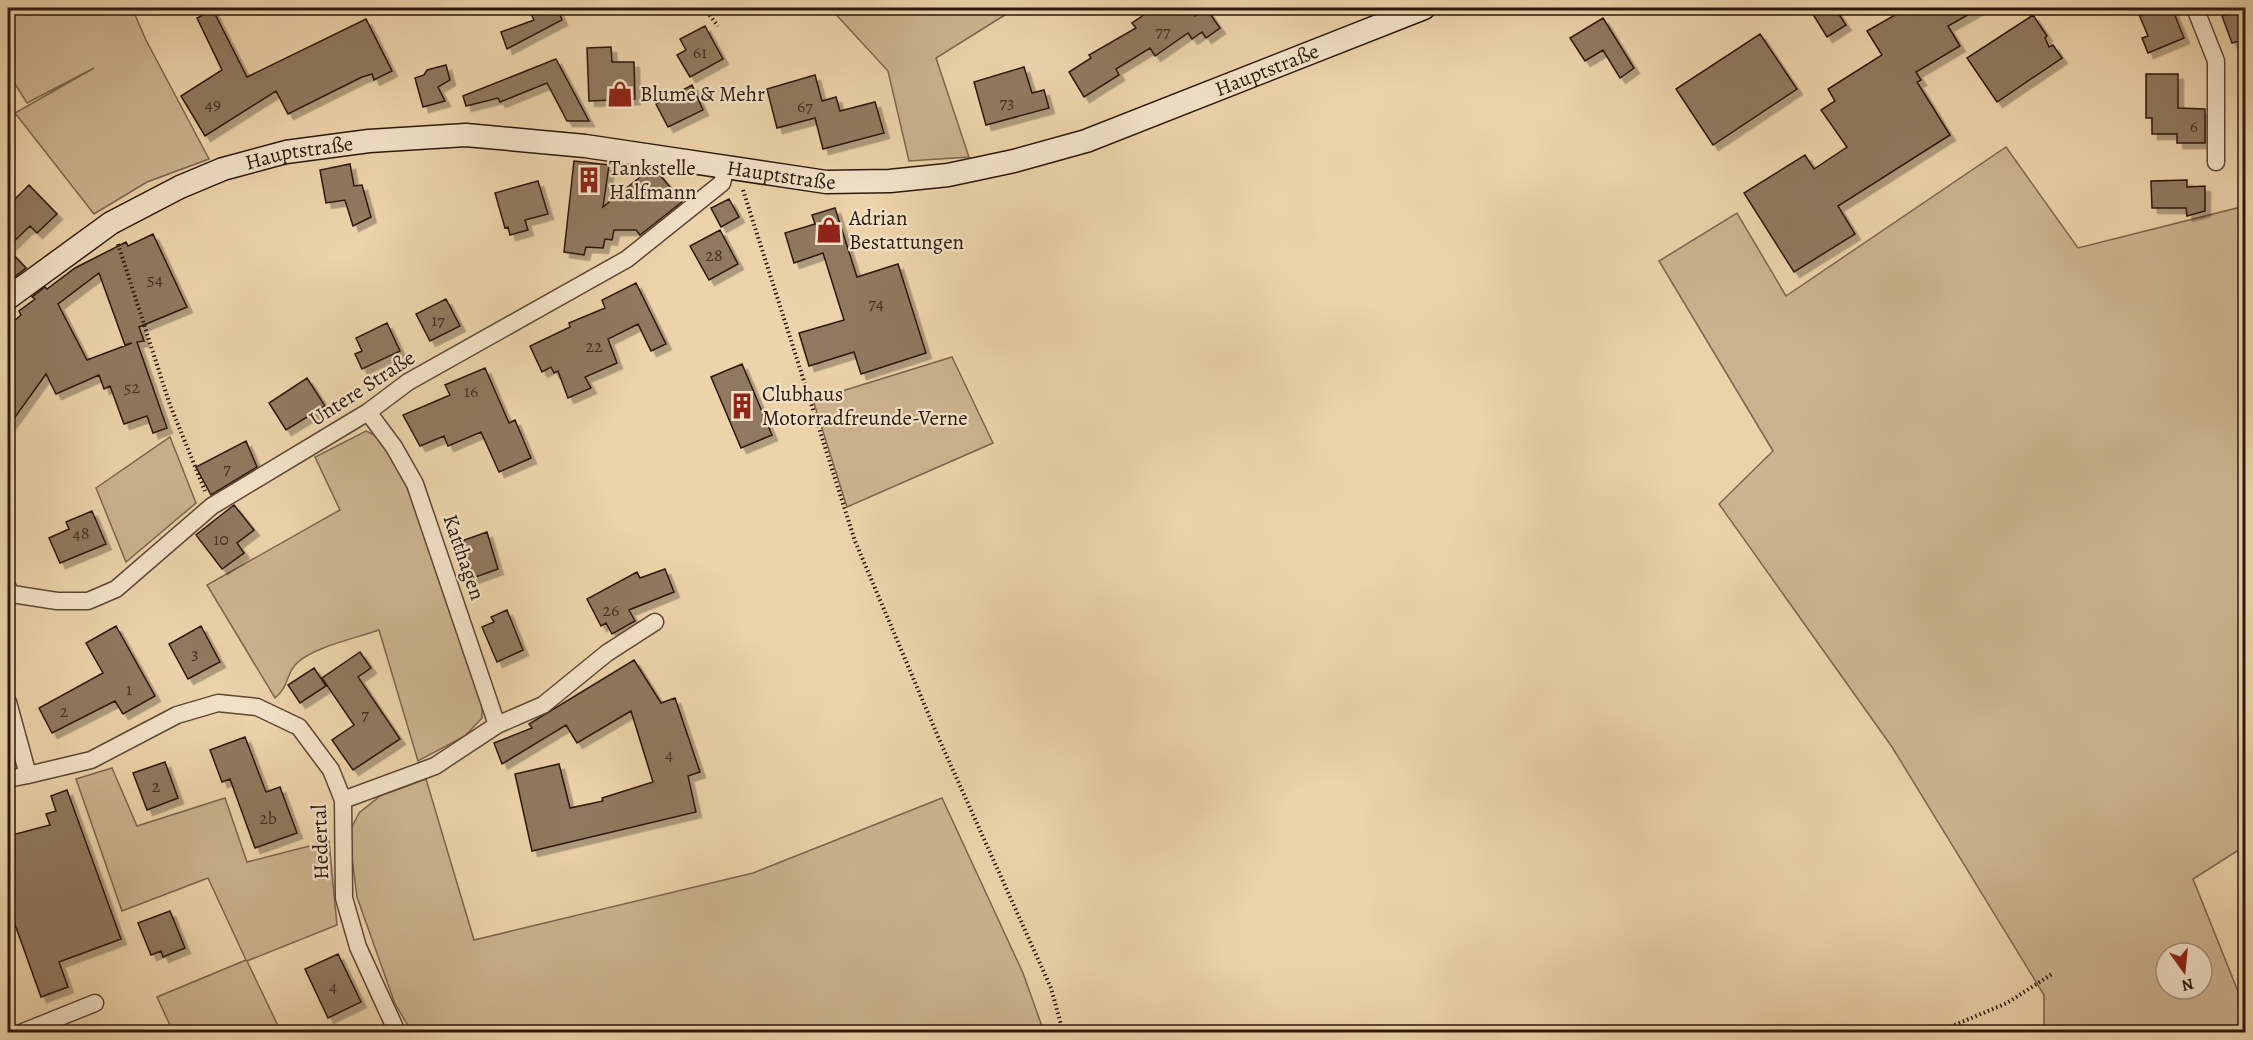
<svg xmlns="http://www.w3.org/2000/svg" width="2253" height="1040" font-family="Alegreya,serif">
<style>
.green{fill:#ccb38f;stroke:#7c654e;stroke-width:1.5;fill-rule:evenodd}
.building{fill:#91795f;stroke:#2d170d;stroke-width:1.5;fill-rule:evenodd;filter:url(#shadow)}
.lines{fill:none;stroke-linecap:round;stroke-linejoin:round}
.minor-casing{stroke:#5d4634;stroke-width:19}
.secondary-casing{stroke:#2d170d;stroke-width:25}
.path{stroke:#2d170d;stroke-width:4;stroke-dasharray:1.5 3;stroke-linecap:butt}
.minor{stroke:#f3e2c8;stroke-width:16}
.secondary{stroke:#f3e2c8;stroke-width:22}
.labels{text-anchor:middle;stroke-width:4.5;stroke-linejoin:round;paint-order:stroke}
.number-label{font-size:18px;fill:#463022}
.street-label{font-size:21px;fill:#2d170d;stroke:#f3e2c8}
.poi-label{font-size:21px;fill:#2d170d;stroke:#f3e2c8;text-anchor:start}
</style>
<defs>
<filter id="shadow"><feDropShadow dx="5.5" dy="5.5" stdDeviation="0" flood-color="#0004"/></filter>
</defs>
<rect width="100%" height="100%" fill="#edd3aa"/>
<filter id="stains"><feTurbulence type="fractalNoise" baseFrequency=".00333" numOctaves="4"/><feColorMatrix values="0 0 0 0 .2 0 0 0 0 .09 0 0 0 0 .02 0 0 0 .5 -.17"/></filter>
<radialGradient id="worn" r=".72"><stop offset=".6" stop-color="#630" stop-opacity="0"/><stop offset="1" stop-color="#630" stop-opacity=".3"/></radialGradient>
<path class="green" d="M8 8H132L146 40 209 159 147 182 94 214 15 113 94 68 27 103 8 73Z
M830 8H1016L936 58 969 157 909 161 888 71Z
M2006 147 2078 248 2241 207 2245 216V846L2193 879 2245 1009V1032H2044V995L1892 747 1719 504 1773 451 1659 261 1737 213 1786 296ZM2166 953H2202V989H2166Z
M952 357 993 443 847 507 813 400Z
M366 431 379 437 411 495 482 700V718L465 736 418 761 379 630C356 638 314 647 297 663 286 673 289 687 275 698L207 585 340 510 315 457Z
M170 437 196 503 126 562 96 488Z
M112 768 137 826 225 798 247 862 329 841 337 925 247 961 281 1032H173L157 997 246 960 208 878 122 911 76 779Z
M426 779 474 940 753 873 942 798 1023 973 1044 1032H412L395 1004 357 897 349 833 359 813 380 796Z"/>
<path class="building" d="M528 8H548L551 13 558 10 562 20 507 49 501 32 534 20Z
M1154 8H1192L1195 16 1206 8 1220 28 1206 38 1202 32 1192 39 1188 33 1155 56 1150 48 1116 69 1119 75 1084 97 1069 72 1091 58 1089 55 1136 28 1132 23Z
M1809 8H1835L1846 25 1827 37Z
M1907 8H1980L1948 26 1960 46 1916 72 1921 80 1917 82 1950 135 1838 206 1855 234 1794 272 1744 193 1805 155 1814 169 1847 147 1821 110 1835 101 1828 89 1882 55 1867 31Z
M2149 8H2172L2184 38 2148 53 2142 38 2148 36 2138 12Z
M2243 9 2246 39 2232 43 2222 16Z
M213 10 247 77 366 19 392 71 374 80 372 74 362 77 288 114 276 91 205 136 181 96 222 70 197 18Z
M2033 15 2047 36 2045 38 2049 47 2053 45 2062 58 1997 102 1967 58Z
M1603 18 1634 68 1620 78 1603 50 1585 61 1570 38Z
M705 26 723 59 690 77 677 55 686 50 680 39Z
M1760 34 1797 89 1713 145 1676 89Z
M611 47 612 62H634L635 99 589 101 587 48Z
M556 59 589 121H567L547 83 500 102 498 98 466 106 463 96Z
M446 65 450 80 438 87 445 101 423 107 415 78 424 75 427 70Z
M1024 67 1032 93 1044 90 1049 108 986 125 974 82Z
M2146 74H2178V108L2205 109V143H2177V134H2152V118H2146Z
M815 75 822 101 836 97 840 111 875 102 884 133 823 149 815 118 777 128 767 89Z
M692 85 703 110 668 127 656 104Z
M574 161 609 165 603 207 650 169 656 170 682 202 640 235 636 230H614L612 240 605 239 603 248 586 247 584 255 564 252Z
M350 164 354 186 362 185 371 217 353 226 345 200 326 203 320 170Z
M2187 180V187L2205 186V211L2187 216 2186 208H2152L2151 181Z
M538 181 548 214 525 220 528 230 510 235 508 227 505 228 495 193Z
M29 185 57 214 37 233 30 226 8 247V206Z
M729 199 739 217 721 227 711 208Z
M835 208 857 277 898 264 926 353 861 374 854 352 809 366 799 333 844 320 823 253 794 263 785 233 815 224 812 215Z
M720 230 738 264 709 280 690 246Z
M153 234 187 307 139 327 144 341 137 342 167 428 153 433 147 416 124 424 110 386 104 389 99 375 56 394 46 374 8 427V326L21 315 19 311 35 299 32 297 45 287 47 289 75 268 126 242 128 246ZM99 273 125 345 132 343 87 360 58 304Z
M8 249 26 268 14 277 8 271Z
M636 283 666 344 651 351 638 324 608 339 617 363 585 377 591 388 568 398 558 371 554 373 551 367 542 372 530 346 570 327 569 323 605 308 602 300Z
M446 299 460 326 430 341 416 314Z
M387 323 400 351 362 369 355 354 362 351 356 338Z
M742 364 772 435 741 448 711 377Z
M485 368 509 423 515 420 531 458 499 472 481 432 448 446 444 436 420 446 403 415 450 395 445 385Z
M307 378 325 406 286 430 269 403Z
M246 441 257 467 211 495 196 467Z
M234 505 254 530 237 543 244 553 222 569 196 535Z
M92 511 106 544 60 563 49 538 69 529 66 522Z
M487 532 498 569 467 580 456 543Z
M665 569 674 592 629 610 635 621 612 634 606 623 601 626 587 599 637 572 640 578Z
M507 610 523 650 497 662 482 627 494 622 491 617Z
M116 626 155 696 123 714 115 701 52 733 39 708 103 673 86 643Z
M201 626 220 662 188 679 169 644Z
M360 652 371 668 358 677 400 739 353 770 332 740 354 725 322 678Z
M634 660 661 703 675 698 700 772 688 776 696 812 532 851 515 774 559 764 570 808 603 801 602 798 653 782 631 711 577 743 566 725 502 764 494 743 532 728 529 724Z
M314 668 326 686 300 703 288 685Z
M245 737 266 792 280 787 297 833 255 848 230 779 222 782 210 750Z
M165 762 178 798 147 810 133 773Z
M67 790 121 939 59 962 68 987 41 997 8 905V836L50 825 46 814 56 811 51 796Z
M170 911 185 948 163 957 161 951 151 955 138 923Z
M338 954 361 1002 328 1018 305 969Z"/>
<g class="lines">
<g class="minor-casing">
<path id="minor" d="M2195 8 2216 61V162
M8 588 12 594 57 601H88L116 589 212 506 368 412 408 382 627 259 722 183 726 167
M8 702 28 775 8 779
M497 725 543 705 607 653 655 622
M28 775 91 760 177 715 218 703 257 707 299 727 331 770 343 800 344 898 358 947 397 1032
M343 800 435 766 497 725 415 484 394 447 368 412
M23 1032 95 1003"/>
</g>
<g class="secondary-casing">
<g id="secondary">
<path id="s1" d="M8 298 111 223 180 187 223 169 286 152 369 141 466 135 585 146 826 182 890 181 948 175 1014 161 1086 141 1424 8"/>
</g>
</g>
<path class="path" d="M704 8 718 26
M743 190 855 541 939 739 1051 988 1063 1032
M118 244 170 405 205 491
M1938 1032 2007 1003 2052 974"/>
<use href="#minor" class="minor"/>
<use href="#secondary" class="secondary"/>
</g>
<defs>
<g id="shop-bare" transform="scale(2.07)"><path d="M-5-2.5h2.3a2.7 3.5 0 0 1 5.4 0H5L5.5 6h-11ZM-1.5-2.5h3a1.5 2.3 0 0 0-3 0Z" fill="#8f2418" stroke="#f3e2c8" stroke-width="2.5" paint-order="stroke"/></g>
<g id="building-bare" transform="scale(2.07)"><path d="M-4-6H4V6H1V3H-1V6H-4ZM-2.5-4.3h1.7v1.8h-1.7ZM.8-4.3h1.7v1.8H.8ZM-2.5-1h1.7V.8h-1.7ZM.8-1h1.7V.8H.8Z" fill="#8f2418" stroke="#f3e2c8" stroke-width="2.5" paint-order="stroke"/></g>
</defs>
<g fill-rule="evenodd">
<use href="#shop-bare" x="620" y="94"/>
<use href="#building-bare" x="589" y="180"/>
<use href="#shop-bare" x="829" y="230"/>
<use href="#building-bare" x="742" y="406"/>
</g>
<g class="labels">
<g class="number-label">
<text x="1163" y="37">77</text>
<text x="700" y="58">61</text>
<text x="1007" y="108">73</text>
<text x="213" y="110">49</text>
<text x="805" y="112">67</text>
<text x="2194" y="132">6</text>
<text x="714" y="261">28</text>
<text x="155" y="285">54</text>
<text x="876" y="309">74</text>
<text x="438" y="326">17</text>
<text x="594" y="352">22</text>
<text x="132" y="393">52</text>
<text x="471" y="397">16</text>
<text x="227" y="474">7</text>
<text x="81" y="539">48</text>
<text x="221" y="545">10</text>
<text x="611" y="616">26</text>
<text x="195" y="659">3</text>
<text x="129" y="695">1</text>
<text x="64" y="717">2</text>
<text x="365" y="720">7</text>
<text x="669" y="760">4</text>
<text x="156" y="792">2</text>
<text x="268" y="824">2b</text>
<text x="333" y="992">4</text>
</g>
<g class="street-label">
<text dy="7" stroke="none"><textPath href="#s1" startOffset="1320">Hauptstraße</textPath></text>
<text dy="7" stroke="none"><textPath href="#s1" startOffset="330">Hauptstraße</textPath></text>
<text dy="7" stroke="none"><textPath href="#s1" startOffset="816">Hauptstraße</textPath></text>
<text transform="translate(362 388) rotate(-33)" y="7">Untere Straße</text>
<text transform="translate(464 557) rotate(71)" y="7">Katthagen</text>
<text transform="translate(320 842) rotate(-92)" y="7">Hedertal</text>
</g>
<g class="poi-label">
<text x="640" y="101">Blume &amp; Mehr</text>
<text x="609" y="175">Tankstelle<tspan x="609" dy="24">Halfmann</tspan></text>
<text x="849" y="225">Adrian<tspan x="849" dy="24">Bestattungen</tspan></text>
<text x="762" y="401">Clubhaus<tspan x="762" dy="24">Motorradfreunde-Verne</tspan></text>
</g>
</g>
<rect width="2253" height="1040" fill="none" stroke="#edd3aa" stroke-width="30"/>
<rect x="9" y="9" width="2235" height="1022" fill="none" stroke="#2d170d" stroke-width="3"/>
<rect x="15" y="15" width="2223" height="1010" fill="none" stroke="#2d170d" stroke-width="1.5"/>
<g transform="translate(2184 971) rotate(165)"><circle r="28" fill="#f3e2c8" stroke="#a4917d" stroke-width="1.5"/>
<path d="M0-4.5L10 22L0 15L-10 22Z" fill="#8f2418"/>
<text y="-9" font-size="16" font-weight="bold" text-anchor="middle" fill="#2d170d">N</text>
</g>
<rect width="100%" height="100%" filter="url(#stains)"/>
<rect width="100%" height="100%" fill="url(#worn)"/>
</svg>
